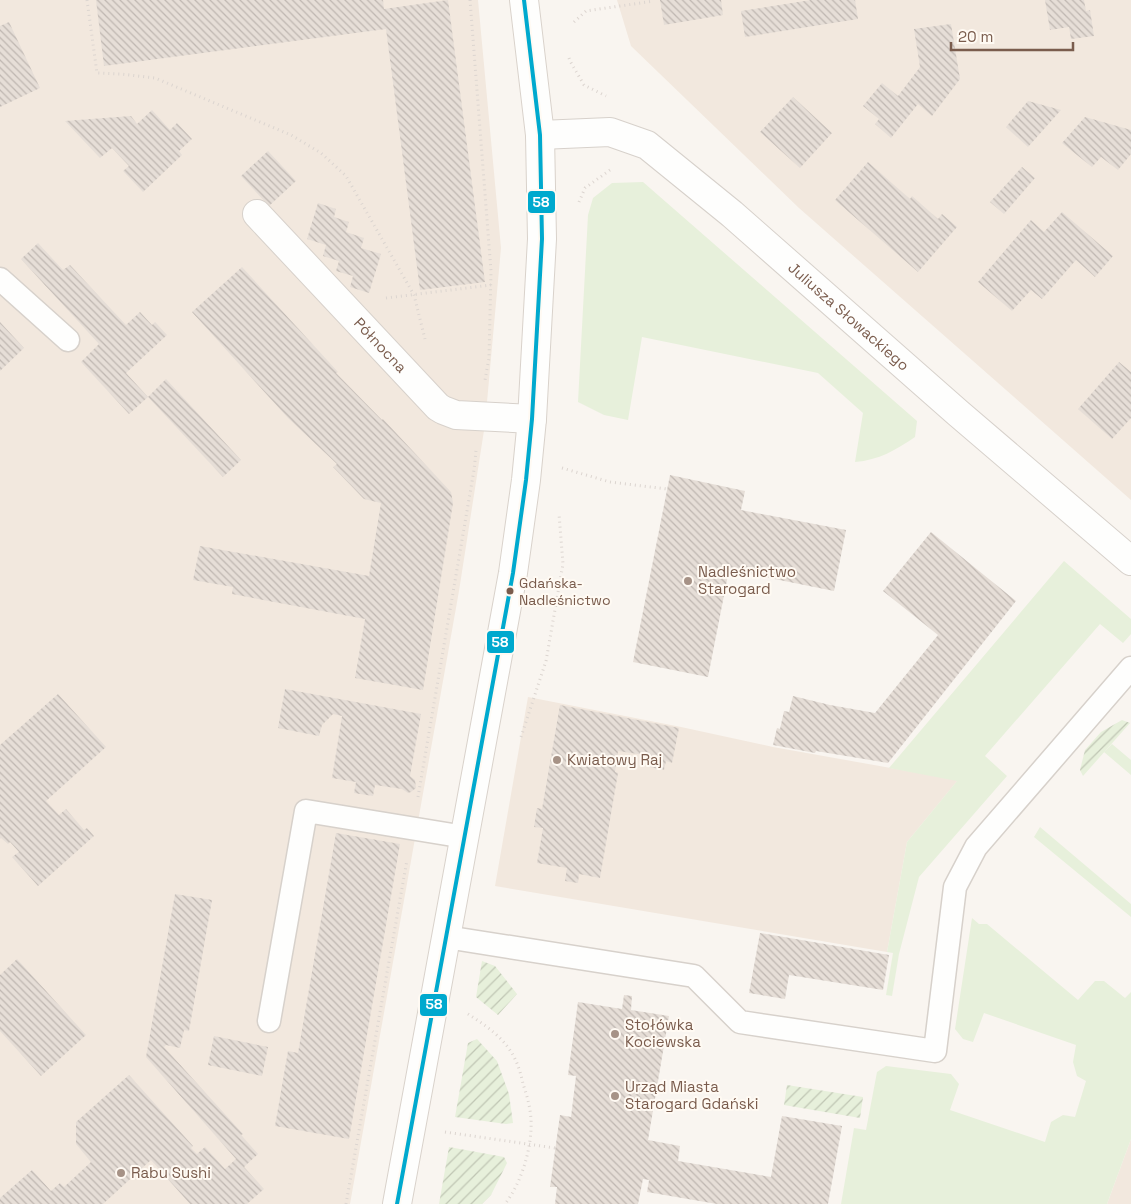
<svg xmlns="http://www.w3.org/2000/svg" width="1131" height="1204" font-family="'Space Grotesk',sans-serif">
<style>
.residential{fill:#f2e8de}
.grass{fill:#e7f0db}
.garden{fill:url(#garden-furrows)}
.building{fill:url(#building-back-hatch)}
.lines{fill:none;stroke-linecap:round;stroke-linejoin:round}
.service-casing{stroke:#d7d1cb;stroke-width:25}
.minor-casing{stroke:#d7d1cb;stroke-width:30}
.secondary-casing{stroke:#d9d2cb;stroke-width:30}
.path{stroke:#dcd5d0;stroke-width:3;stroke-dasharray:1 4;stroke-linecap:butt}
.service{stroke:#fefefd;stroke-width:22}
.minor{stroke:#fefefd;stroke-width:28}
.secondary{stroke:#fefefd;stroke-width:28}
.bus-1-casing{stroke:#fffaf3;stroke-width:8}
.bus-1{stroke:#00a9ce;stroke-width:4}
.poi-dot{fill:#a69286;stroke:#fffaf3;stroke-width:2}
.bus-dot{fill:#7a5c4d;stroke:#fffaf3;stroke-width:2}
.labels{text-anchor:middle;stroke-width:4;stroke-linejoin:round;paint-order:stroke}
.bus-label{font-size:14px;fill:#7a5c4d;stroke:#fffaf3;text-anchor:start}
.street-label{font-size:15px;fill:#7a5c4d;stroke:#fffaf3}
.poi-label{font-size:15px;fill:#7a5c4d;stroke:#fffaf3;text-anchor:start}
.line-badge{stroke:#fffaf3;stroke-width:2}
.badge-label{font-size:14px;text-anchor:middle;font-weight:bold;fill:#fff}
</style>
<defs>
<pattern id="garden-furrows" width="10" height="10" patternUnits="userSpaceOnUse" patternTransform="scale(1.25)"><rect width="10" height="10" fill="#e7f0db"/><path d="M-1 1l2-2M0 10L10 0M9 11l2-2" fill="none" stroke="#c0c6b4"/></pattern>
<pattern id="building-back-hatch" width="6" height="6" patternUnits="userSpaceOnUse" patternTransform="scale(1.25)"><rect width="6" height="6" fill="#e6ded7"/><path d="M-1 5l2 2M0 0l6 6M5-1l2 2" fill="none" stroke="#bfb7b1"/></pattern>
</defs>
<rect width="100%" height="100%" fill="#f9f5f0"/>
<path class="residential" d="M0 0H478L501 248 485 424 459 591 350 1204H0Z
M617 0H1131V500L799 208 631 46Z
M528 697 681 727 773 747 958 780 907 842 887 952 495 886Z
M1131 1139V1204H1107L1110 1196Z"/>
<path class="grass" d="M643 182 917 421 915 437C896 450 879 460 855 462L863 413 818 373 642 337 628 420 604 415 578 402 588 215 593 198 612 183Z
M1064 561 1131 619V634L1123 643 1100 624 985 756 1007 776 919 877 899 954 892 996 886 995 893 953 887 952 907 842 957 781 889 768Z
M1112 744 1131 760V775L1104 752Z
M1040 827 1131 904V917L1034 837Z
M972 918 979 924H987L1078 1000 1095 981H1104L1125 998 1131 992V1139L1107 1204H841L854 1128 866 1130 877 1072 886 1066 951 1074 959 1084 950 1110 1045 1142 1051 1122 1063 1115 1075 1117 1086 1081 1077 1076 1073 1062 1076 1045 984 1013 973 1042 963 1039 955 1029Z"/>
<path class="garden" d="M1122 720 1130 723 1083 776 1080 770 1085 750 1101 732Z
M482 961 495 966 517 994 498 1015 476 997Z
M477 1039 497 1061 509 1094 513 1123 506 1124 455 1117 468 1043Z
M787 1085 863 1097 860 1118 784 1105Z
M449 1147 504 1157 507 1163 491 1195 482 1204H439Z"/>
<path class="building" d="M96 0H383L384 9 448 0 485 282 420 290 386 29 104 66Z
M660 0H721L723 15 664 25Z
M811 0H855L858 19 745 37 741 11Z
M1045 0H1084L1086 11 1090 10 1094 36 1071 39 1069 27 1050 30Z
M9 22 40 88 0 107V26Z
M951 24 960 79 932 116 918 104 891 138 875 124 879 119 863 106 882 83 898 96 920 67 914 29Z
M793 97 832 133 800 168 760 132Z
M1028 101 1061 110 1028 147 1006 127Z
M152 110 170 130 177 123 192 139 179 151 182 155 143 192 123 171 129 166 112 148 100 158 65 121 131 116 137 124Z
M1085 117 1131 130V154L1118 170 1101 157 1092 167 1062 143Z
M268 151 296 181 269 206 241 176Z
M868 162 910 199 912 196 938 219 942 214 957 227 918 272 835 200Z
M1022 167 1035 178 1004 214 990 202Z
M318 203 336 209 334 217 349 222 346 232 364 238 361 248 381 254 369 293 350 287 353 276 336 271 339 261 323 256 326 245 307 239Z
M1062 212 1113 256 1095 277 1076 260 1042 299 1031 290 1012 311 978 282 1031 220 1044 232Z
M38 243 63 270 70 265 126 325 140 312 152 325 155 322 167 335 126 373 148 397 129 414 81 362 99 344 21 259Z
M242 267 338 372 336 373 382 420 383 419 451 492 453 503 423 690 355 678 365 619 232 594 233 587 193 580 200 546 369 576 381 503 364 499 333 467 337 464 288 418 192 312Z
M0 322 24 348 0 371Z
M1119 362 1131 372V418L1112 439 1078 409Z
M166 379 241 460 223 477 148 397Z
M670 475 745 491 741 510 846 530 834 591 729 570 708 677 633 662Z
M931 532 1016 601 888 763 816 751 815 753 773 745 777 728 780 729 784 711 789 712 793 696 830 705 875 713 938 635 883 591Z
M285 689 421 714 410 776 415 780 416 788 411 792 408 793 402 789 375 785 373 796 354 793 356 782 332 778 342 716 333 714 322 725 319 736 278 728Z
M58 694 106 747 46 801 59 815 66 809 84 830 87 828 94 836 38 886 12 857 19 852 10 842 8 844 1 838 0 839V745Z
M560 705 679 728 672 763 666 761 664 770 649 767 644 755 618 751 615 772 618 773 600 878 579 874 578 883 565 881 567 868 537 863 543 828 534 827 537 808 542 809Z
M336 833 400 844 349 1139 275 1126 288 1051 298 1053Z
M175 894 212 900 189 1031 184 1030 180 1048 166 1045 164 1047 243 1134 241 1135 258 1154 244 1167 264 1189 247 1204H190L151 1160 103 1204H0V1198L32 1170 51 1191 60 1183 64 1187 91 1162 76 1144V1122L129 1075 193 1146 191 1148 197 1154 205 1147 225 1169 236 1159 146 1057Z
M760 933 889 955 883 990 789 975 785 999 749 993Z
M17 959 86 1035 41 1076 0 1031V975Z
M624 995 632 996 631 1010 669 1016 648 1140 680 1146 678 1161 771 1177 782 1116 842 1126 828 1204H717L647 1192 649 1180 643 1179 638 1204H555L557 1187H550L560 1115 571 1117 576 1076 568 1075 578 1002 622 1009Z
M214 1036 268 1047 262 1076 208 1065Z"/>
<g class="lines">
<g class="service-casing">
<path id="service" d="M0 279 68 340
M446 937 694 976 740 1022 935 1051 955 887 976 847 1131 668
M269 1021 306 811 465 837"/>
</g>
<g class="minor-casing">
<g id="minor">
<path id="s1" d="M540 135 610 132 647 145 732 214 958 413 1131 561"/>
<path id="s2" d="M257 214 438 407 443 410 456 415 532 419"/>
</g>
</g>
<g class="secondary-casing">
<path id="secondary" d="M397 1204 513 573 526 480 532 419 542 239 540 135 524 0"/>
</g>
<path class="path" d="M87 0 97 73 121 74 155 78 291 135 321 153 346 176 414 295 425 339
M470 0 491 271 489 358 485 380
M574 22 586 11 654 1
M569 58 570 61 584 85 606 96
M579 202 585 188 610 170
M386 298 491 285
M562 468 610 482 667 489
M521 737 546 661 563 564 559 514
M418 797 474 470 476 451
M468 1014C485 1025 503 1037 513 1055 518 1064 521 1074 523 1084 528 1098 532 1114 531 1129 530 1154 520 1185 505 1204
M445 1132 555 1148
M346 1204 407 860"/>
<use href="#service" class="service"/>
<use href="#minor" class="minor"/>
<use href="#secondary" class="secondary"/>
<g class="bus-1-casing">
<path id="bus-1" d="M397 1204 513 573 526 480 532 419 542 239 540 135 524 0"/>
</g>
<use href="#bus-1" class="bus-1"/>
</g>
<g class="poi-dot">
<circle cx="688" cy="581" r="5"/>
<circle cx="557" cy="760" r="5"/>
<circle cx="615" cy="1034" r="5"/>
<circle cx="615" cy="1096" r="5"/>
<circle cx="121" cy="1173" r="5"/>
</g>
<circle class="bus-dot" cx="510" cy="591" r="4.5"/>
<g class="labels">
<g class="bus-label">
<text x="519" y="588">Gdańska-<tspan x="519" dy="17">Nadleśnictwo</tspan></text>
</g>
<g class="street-label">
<text dy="5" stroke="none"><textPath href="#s1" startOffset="374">Juliusza Słowackiego</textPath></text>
<text dy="5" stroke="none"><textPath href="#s2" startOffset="180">Północna</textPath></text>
</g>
<g class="poi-label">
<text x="698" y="577">Nadleśnictwo<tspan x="698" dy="17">Starogard</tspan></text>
<text x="567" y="765">Kwiatowy Raj</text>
<text x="625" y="1030">Stołówka<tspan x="625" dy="17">Kociewska</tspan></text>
<text x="625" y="1092">Urząd Miasta<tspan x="625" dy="17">Starogard Gdański</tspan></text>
<text x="131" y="1178">Rabu Sushi</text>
</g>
</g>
<g class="line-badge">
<rect x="527" y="190" width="29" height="24" rx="5" fill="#00a9ce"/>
<rect x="486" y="630" width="29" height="24" rx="5" fill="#00a9ce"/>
<rect x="419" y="993" width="29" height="24" rx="5" fill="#00a9ce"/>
</g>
<g class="badge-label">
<text x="541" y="207">58</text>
<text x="500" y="647">58</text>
<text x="434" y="1009">58</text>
</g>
<path d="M951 42v8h122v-8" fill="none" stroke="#7a5c4d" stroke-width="2.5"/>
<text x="958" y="42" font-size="15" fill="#7a5c4d" stroke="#fffaf3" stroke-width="4" paint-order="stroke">20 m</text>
</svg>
